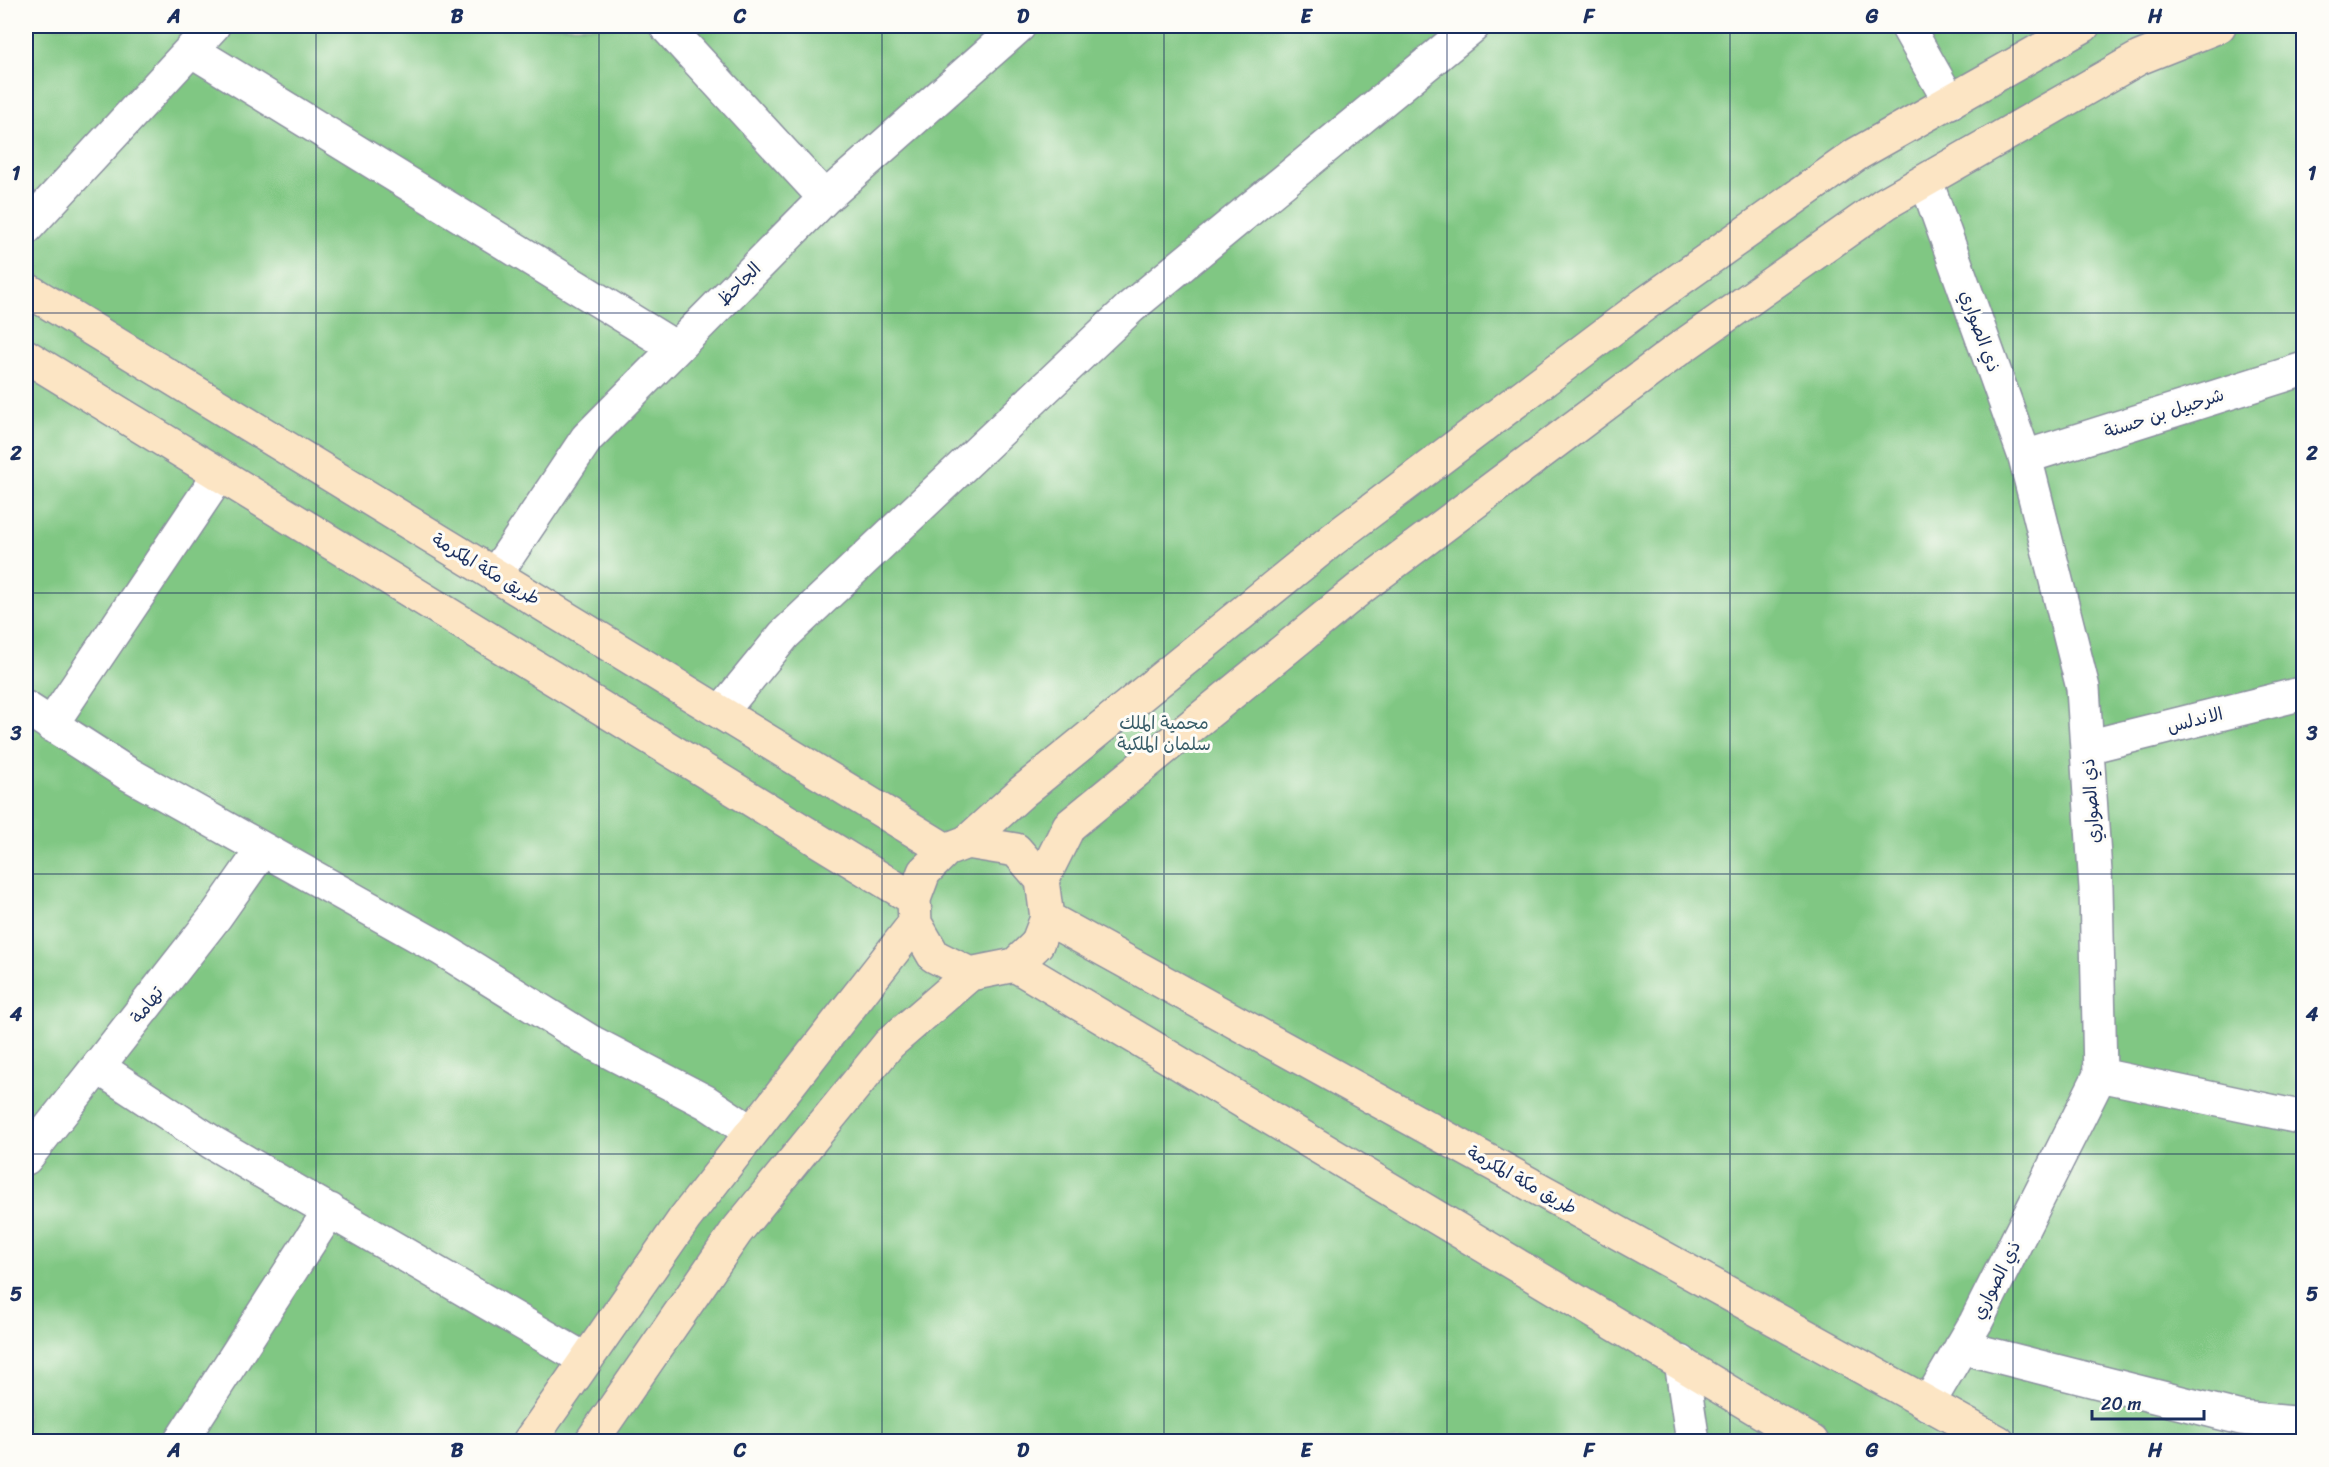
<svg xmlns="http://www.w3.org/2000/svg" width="2329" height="1467" font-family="Sriracha,'Playpen Sans Arabic',sans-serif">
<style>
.green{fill:#80c783;stroke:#4e7b70;stroke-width:1.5}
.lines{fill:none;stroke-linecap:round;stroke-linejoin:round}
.street-casing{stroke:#8a8f9e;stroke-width:36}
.secondary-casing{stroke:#8a8f9e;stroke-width:36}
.street{stroke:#fff;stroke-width:33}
.secondary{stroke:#fce5c4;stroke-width:33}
.grid{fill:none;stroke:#1b2f5e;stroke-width:1.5;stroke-opacity:0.55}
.labels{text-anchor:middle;stroke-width:6;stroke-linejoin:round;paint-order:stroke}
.street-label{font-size:18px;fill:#1b2f5e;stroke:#fdfcf7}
.park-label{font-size:18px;fill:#395d69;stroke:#fdfcf7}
.neatline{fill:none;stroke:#1b2f5e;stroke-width:2}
.grid-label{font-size:20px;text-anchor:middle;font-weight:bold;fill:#1b2f5e}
</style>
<rect width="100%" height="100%" fill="#fdfcf7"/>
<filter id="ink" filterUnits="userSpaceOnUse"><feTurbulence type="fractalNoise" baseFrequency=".0167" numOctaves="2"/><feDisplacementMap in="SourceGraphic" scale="12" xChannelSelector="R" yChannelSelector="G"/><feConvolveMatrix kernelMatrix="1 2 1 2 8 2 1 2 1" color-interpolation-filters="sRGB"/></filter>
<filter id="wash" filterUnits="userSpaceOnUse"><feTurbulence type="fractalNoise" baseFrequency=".008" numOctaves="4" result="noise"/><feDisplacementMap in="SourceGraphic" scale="24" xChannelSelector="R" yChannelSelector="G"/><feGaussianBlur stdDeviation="1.35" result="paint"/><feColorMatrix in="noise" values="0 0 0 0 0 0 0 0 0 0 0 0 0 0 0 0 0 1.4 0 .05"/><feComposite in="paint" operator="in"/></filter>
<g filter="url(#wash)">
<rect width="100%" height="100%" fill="#f8efde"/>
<path class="green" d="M26 26H2303V1441H26Z"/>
</g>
<g filter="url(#ink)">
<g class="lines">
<g class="street-casing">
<path id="street" d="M666 26 825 198
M1907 26 1950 102
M191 50 676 348
M1926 181 2025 457 2083 688 2096 888 2100 1075 1976 1322 1928 1404
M26 228 213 26
M2025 457 2304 369
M495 575 587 438 825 198 1019 26
M26 708 127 773 440 948 591 1042 706 1102 751 1132
M721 712 784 635 1131 307 1473 26
M51 725 219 475
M2087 747 2304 693
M98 1067 213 1143 586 1360
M2100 1075 2304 1118
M26 1158 216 916 263 849
M1961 1347 2241 1418 2304 1424
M1681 1362 1693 1442
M180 1442 330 1210"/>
</g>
<g class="secondary-casing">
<path id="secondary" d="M26 289 946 850
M26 356 914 899
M967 842 1022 792 1332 540 1645 304 1857 154 2083 26
M1042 880 1069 826 1363 586 1676 351 1886 203 2139 58 2219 26
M1047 918 1998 1442
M1015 965 1812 1442
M529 1442 685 1218 915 923
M591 1442 736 1232 889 1044 970 974 1015 965 1037 944 1047 918 1042 880 1016 850 967 842 946 850 924 872 914 899 915 923 934 956 970 974"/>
</g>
<use href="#street" class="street"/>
<use href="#secondary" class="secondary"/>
</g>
</g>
<path class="grid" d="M316 26V1442M599 26V1442M882 26V1442M1164 26V1442M1447 26V1442M1730 26V1442M2013 26V1442M26 313H2304M26 593H2304M26 874H2304M26 1154H2304"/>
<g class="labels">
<g class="street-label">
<text transform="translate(739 284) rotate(-45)" y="6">الجاحظ</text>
<text transform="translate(1980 331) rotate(70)" y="6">ذي الصواري</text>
<text transform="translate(2164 413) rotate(-18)" y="6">شرحبيل بن حسنة</text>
<text transform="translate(486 569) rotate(31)" y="6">طريق مكة المكرمة</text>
<text transform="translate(2195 720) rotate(-14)" y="6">الاندلس</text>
<text transform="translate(2091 801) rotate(-94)" y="6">ذي الصواري</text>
<text transform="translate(147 1005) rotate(-52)" y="6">تهامة</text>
<text transform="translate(1522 1180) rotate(29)" y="6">طريق مكة المكرمة</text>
<text transform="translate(1996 1280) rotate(-63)" y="6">ذي الصواري</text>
</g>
<g class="park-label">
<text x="1164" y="729">محمية الملك<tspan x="1164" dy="21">سلمان الملكية</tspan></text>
</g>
</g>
<rect width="2329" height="1467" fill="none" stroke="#fdfcf7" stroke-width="66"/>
<path d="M2092 1410v9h112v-9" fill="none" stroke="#1b2f5e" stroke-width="3"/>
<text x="2101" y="1410" font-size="18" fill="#1b2f5e" stroke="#fdfcf7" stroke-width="4.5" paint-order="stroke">20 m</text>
<rect x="33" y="33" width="2263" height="1401" class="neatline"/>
<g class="grid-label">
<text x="174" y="23">A</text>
<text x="457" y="23">B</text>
<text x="740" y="23">C</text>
<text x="1023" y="23">D</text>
<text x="1306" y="23">E</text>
<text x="1589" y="23">F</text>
<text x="1872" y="23">G</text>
<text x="2155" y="23">H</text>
<text x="16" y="180">1</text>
<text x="2312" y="180">1</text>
<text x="16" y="460">2</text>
<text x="2312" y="460">2</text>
<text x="16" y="740">3</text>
<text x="2312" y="740">3</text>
<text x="16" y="1021">4</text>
<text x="2312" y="1021">4</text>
<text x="16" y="1301">5</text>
<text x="2312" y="1301">5</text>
<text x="174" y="1457">A</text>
<text x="457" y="1457">B</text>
<text x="740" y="1457">C</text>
<text x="1023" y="1457">D</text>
<text x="1306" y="1457">E</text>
<text x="1589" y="1457">F</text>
<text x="1872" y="1457">G</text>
<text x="2155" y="1457">H</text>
</g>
</svg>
